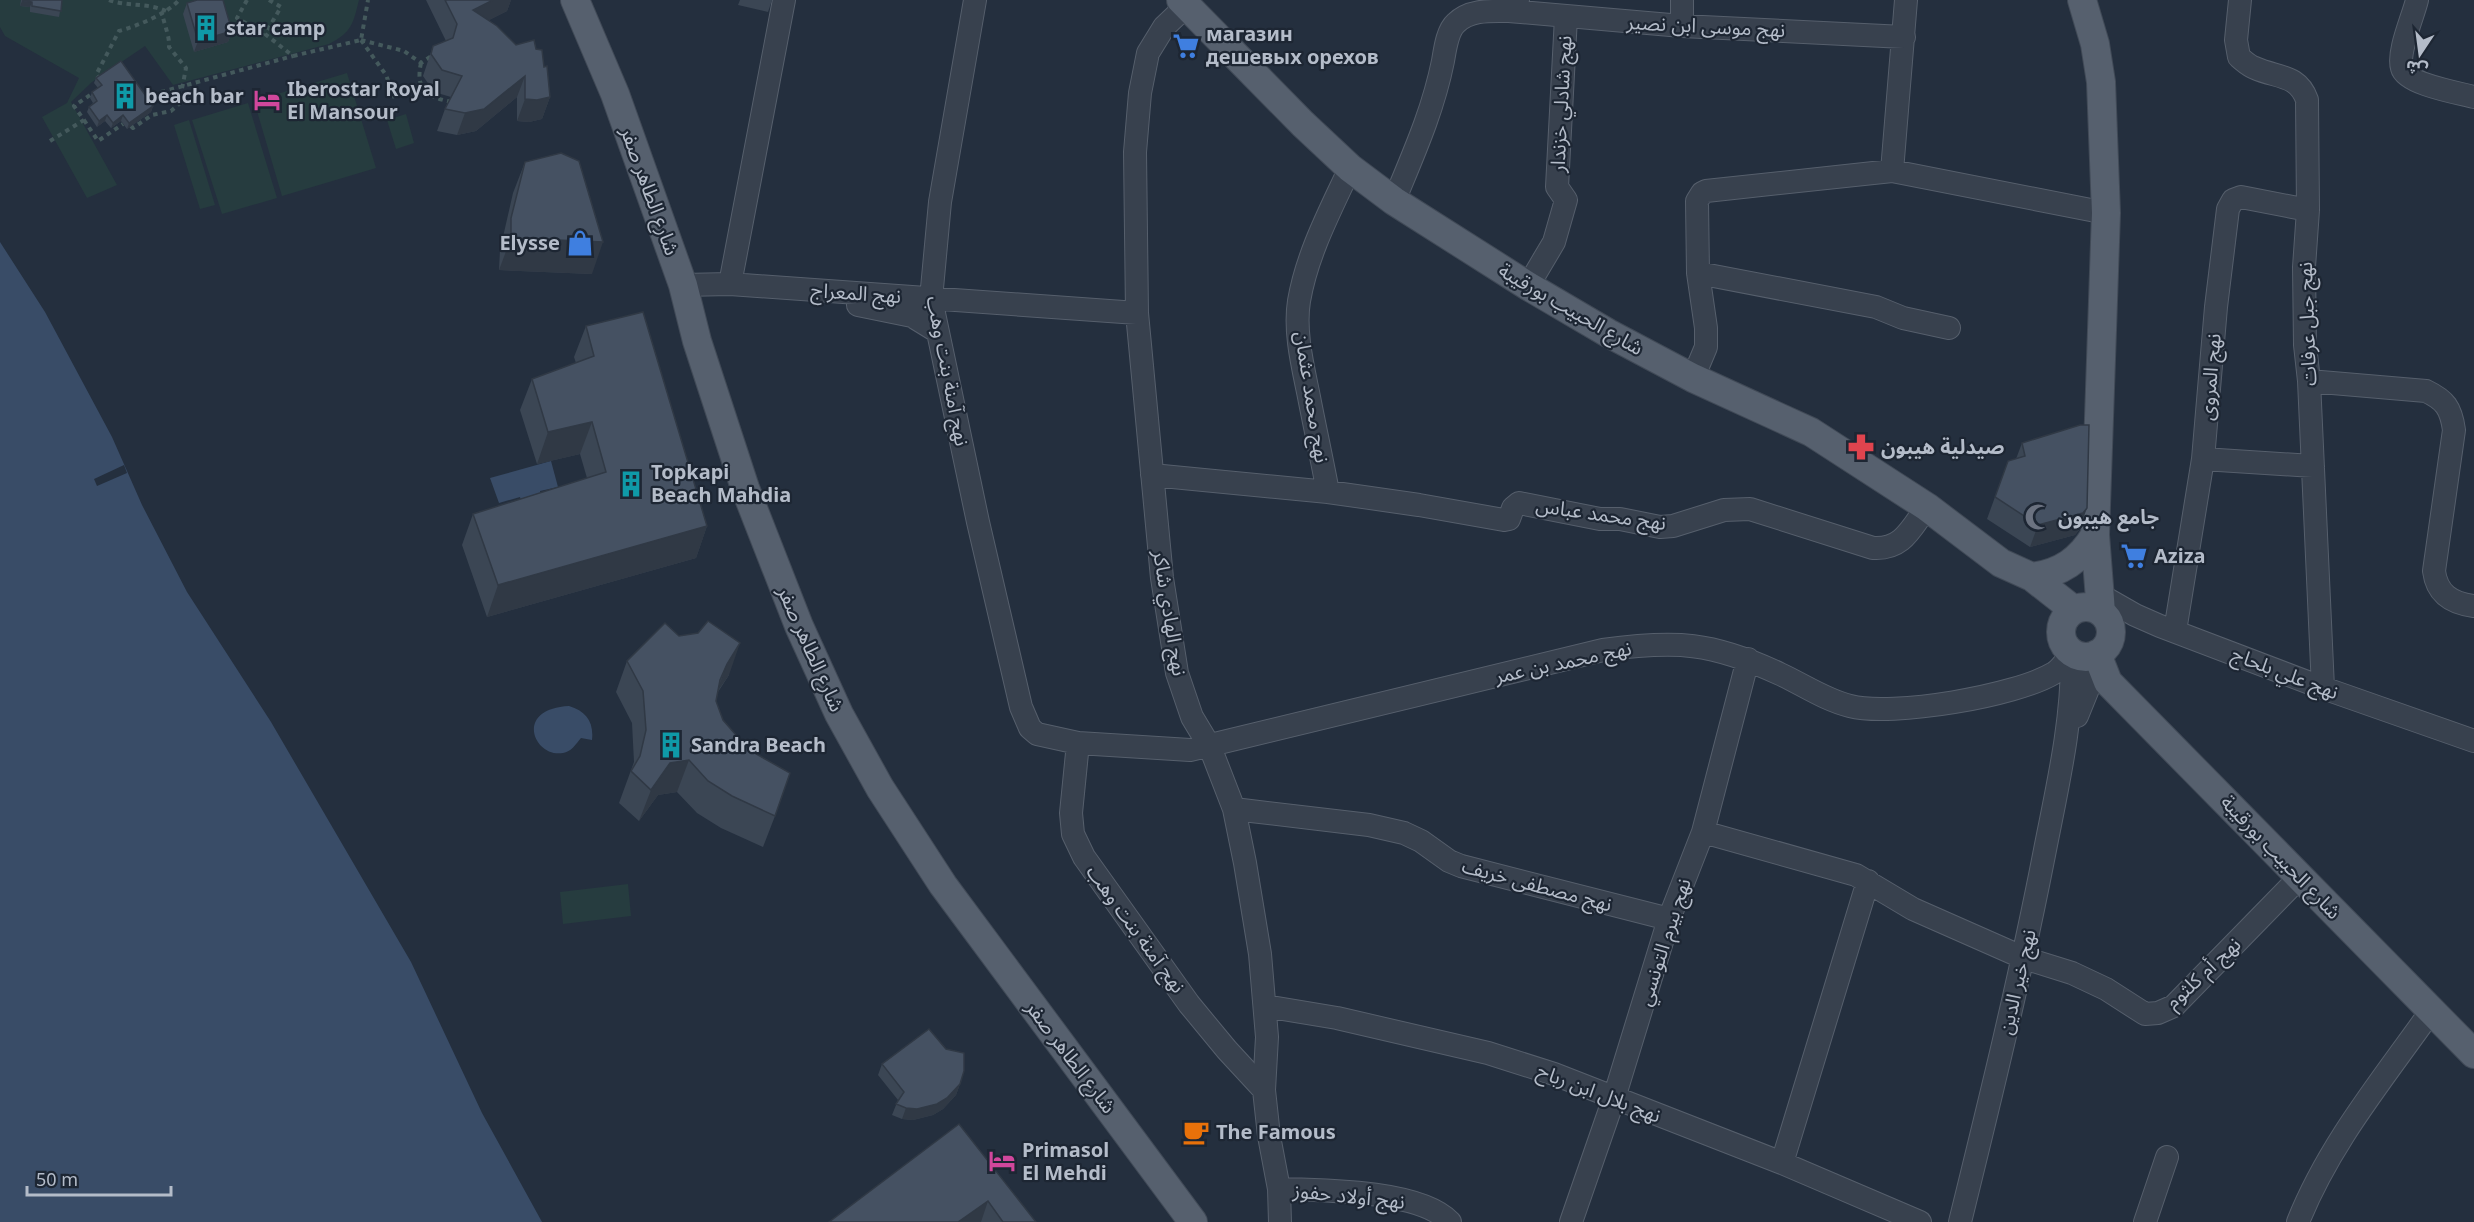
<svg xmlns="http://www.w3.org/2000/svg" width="2474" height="1222" font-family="'Noto Sans','Noto Sans Arabic',sans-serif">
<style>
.green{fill:#263c3f}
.water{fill:#394c67}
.pier{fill:#242f3e}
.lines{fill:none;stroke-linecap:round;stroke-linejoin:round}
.minor-casing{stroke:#565f6c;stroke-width:24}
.major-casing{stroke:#414a57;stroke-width:30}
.path{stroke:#44595c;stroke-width:4;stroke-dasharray:4.5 4.5;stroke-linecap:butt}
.minor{stroke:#38414e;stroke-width:22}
.major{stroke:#56606e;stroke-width:28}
.wall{fill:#3b4654}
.shaded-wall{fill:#303945}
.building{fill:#455162;stroke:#303945;stroke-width:1.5}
.labels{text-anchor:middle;stroke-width:4.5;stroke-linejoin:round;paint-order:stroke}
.street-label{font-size:20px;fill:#b4bcc9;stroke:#1d2633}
.poi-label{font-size:20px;font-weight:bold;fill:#b4bcc9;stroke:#1d2633;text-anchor:start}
</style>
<rect width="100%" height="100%" fill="#242f3e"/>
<path class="green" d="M0 0H359C353 24 352 32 329 44L173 85 145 46 92 82 71 102 117 185 87 198 42 117 67 103 79 78 5 36 0 27Z
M347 73 376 168 282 196 254 101Z
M248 103 277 198 222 214 192 120Z
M406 114 414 143 396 149 387 120Z
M189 120 215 205 200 209 174 125Z
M628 884 631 916 563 924 560 892Z"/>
<path class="water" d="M0 242 45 312 112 437 142 505 187 592 271 722 411 962 482 1113 542 1222H0Z
M551 461 558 487 540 491 541 498 522 504 520 497 499 503 490 478Z
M569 706C586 711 594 722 592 740L581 738C576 744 571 752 563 753 534 758 513 709 569 706Z"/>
<path class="pier" d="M124 465 127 473 97 486 94 479Z"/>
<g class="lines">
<g class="minor-casing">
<path id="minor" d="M975 0 940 202 931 299 978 522 1021 707 1030 728 1037 734 1078 743 1190 750 1603 650C1676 640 1712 642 1780 674 1802 684 1825 700 1850 706 1892 717 2016 696 2054 673 2061 669 2067 659 2072 653
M1682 0V26
M2240 0 2236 40 2239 57C2244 61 2249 66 2255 68 2277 78 2298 74 2307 100L2308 210 2304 267 2305 345 2309 381 2323 688
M2417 0C2413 17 2397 52 2402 68 2406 84 2459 93 2474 97
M1186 6 1164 27 1148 53 1140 93 1135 152 1137 313 1162 578 1177 673 1192 717 1210 747 1234 809 1245 863 1260 954 1267 1037 1264 1090 1269 1136 1279 1189 1280 1222
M1509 11 1682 26 1904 37
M1892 171 1906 0
M1394 201C1413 155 1433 111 1443 61 1445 50 1447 31 1456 23 1470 9 1492 11 1509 11L1518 0
M1698 273 1697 201 1702 193 1706 191 1892 171 2106 213
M730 284 784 0
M683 285 730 284 1137 313
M1528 286 1554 242 1566 200 1557 187 1566 17
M858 305 912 316 938 332
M1693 378 1706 347V328L1698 273 1876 307 1903 318 1949 328
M2309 381 2426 391C2445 400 2451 408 2454 430L2434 571C2437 594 2451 603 2474 606
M2203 459 2313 466
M1152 475 1328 492 1419 505 1504 520 1509 519 1513 508 1519 503 1600 519H1620L1660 527 1673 526 1724 510 1750 509 1873 548C1903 550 1911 528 1927 507
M1328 492C1322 460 1315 428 1309 397 1303 367 1294 332 1299 301 1307 254 1330 211 1350 168
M2100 595 2135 615 2160 626 2323 688 2474 741
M2175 631 2203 459 2216 307 2228 209 2233 200 2241 197 2308 210
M2077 716 2090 684 2095 655
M1078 743 1071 813 1073 834 1084 857 1189 1004 1227 1050 1264 1090
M1234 809 1369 825 1404 833 1421 841 1449 861 1461 866 1669 919
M1703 832 1856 875 1913 909 2024 958 2072 973 2106 989 2145 1014 2158 1013 2174 1006 2300 877
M1265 1006 1337 1018 1488 1053 1554 1074 1782 1163 1920 1222
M1782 1163 1868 881
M1279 1189C1322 1190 1420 1190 1450 1222
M1571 1222 1614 1098 1669 919 1703 832 1748 659
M1960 1222C1990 1100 2020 978 2044 855 2057 788 2073 722 2072 653
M2145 1222 2167 1157
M2298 1222C2329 1144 2383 1079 2431 1011"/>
</g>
<g class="major-casing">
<path id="major" d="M575 0 615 94 683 285 697 341 745 488 799 626 839 714 880 788 943 885 1193 1222
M1181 0 1303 124 1350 168 1394 201 1528 286 1608 333 1693 378 1811 432 1927 507 2001 563 2032 577 2074 610
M2082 0 2095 44 2101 82 2106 213 2095 535 2101 612
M2032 577C2061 573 2080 560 2095 535
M2061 632a25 25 0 1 1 50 0a25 25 0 1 1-50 0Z
M2097 654 2108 682 2474 1054"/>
</g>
<path class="path" d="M109 0C128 7 145 2 166 11
M247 0 237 18 265 34
M269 0 281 7 265 34 293 56 361 40 368 0
M361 40 404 51 421 63 433 55
M361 40 386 75 395 99
M421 63C415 90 427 97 452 102
M100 79 96 75 119 31C137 26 167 14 179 0
M161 92 293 56
M84 120 98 141 123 124
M131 126 133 128 152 115 171 111 179 104 186 68 169 47C170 37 164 24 162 13
M50 141 84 120 74 106 93 93"/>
<use href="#minor" class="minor"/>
<use href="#major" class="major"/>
</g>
<path class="wall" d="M21 0H62L59 17 30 12V7L20 6Z
M426 0H511L507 11 489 20 550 97 542 119 529 122 517 121V97L476 131 457 135 437 131 445 109 451 97 434 92 423 76 433 46 446 41Z
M740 0H772L768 12 738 5Z
M187 3 232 31 228 42 194 52 183 14Z
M96 78 153 106 151 112 127 129 121 121 111 128 105 121 97 127 87 112 89 107 93 103 90 98 92 92 98 88 94 83Z
M525 162 592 274 499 270 500 250 513 193Z
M586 326 707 526 696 558 487 617 462 545 473 514 587 478 580 454 537 464 520 410 532 379 576 363 574 357Z
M2022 443 2079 530 2075 535 2030 547 1987 519 2008 461 2016 459Z
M679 636 729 675 718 692 716 701 723 720 775 816 763 847 721 828 697 813 677 792 658 795 639 821 619 803 634 762 632 723 616 692 627 661Z
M882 1064 960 1084 956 1095 943 1109 933 1115 913 1120 902 1119 892 1115 898 1100 878 1075Z
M959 1124 1036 1222H829Z"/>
<path class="shaded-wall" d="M493 0H511L507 11 465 32 473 10Z
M22 1 32 2 30 7 20 6Z
M232 31 228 42 194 52 198 41Z
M525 76 517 97 476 131 457 135 465 113Z
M550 97 542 119 529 122 517 121 525 99Z
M153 106 151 112 127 129 129 123Z
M107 115 105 121 97 127 99 121Z
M123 115 121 121 111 128 113 123Z
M511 238 603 242 592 274 499 270Z
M592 422 580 454 537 464 548 432Z
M2087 508 2079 530 2075 535 2030 547 2038 525Z
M707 526 696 558 487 617 498 585Z
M740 643 729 675 715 695 709 712 727 664Z
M689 760 677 792 658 795 639 821 651 790 670 763Z
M960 1084 956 1095 943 1109 933 1115 913 1120 902 1119 906 1108Z
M988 1201 981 1222H958Z"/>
<path class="building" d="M22 0H62L61 11 32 6V2Z
M197 0H223L232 31 198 41 187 3Z
M445 0H493L473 10 497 26 516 45 534 40 536 49 542 50 544 67 547 66 550 97 537 100 525 99V76L484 109 465 113 445 109 462 76 442 70 431 54 433 46 453 38 457 24Z
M121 61 153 106 129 123 123 115 113 123 107 115 99 121 89 107 97 101 92 92 102 85 96 78Z
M561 153 579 161 603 242 511 238V218L525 162Z
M643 312 707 526 498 585 473 514 606 472 592 422 548 432 532 379 594 356 586 326Z
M2080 425H2089L2087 508 2083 513 2038 525 1995 497 2008 461 2025 456 2022 443Z
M708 621 740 643 727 664 720 680 716 701 723 720 749 750 790 773 775 816 732 796 708 781 689 760 670 763 651 790 631 771 640 756 646 730 643 691 627 661 665 623 679 636 698 633Z
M929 1029 946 1049 964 1053V1071L960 1084 947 1098 937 1104 917 1109 906 1108 896 1104 904 1092 882 1064Z
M959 1124 1036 1222H1003L988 1201 958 1222H829Z"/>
<defs>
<g id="building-bare" transform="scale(2.07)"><path d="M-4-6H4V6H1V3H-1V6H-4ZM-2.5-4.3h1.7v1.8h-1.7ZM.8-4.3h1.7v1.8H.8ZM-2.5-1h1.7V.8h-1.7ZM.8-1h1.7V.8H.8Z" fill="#0f9aa8" stroke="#1d2633" stroke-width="2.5" paint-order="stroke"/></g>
<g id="supermarket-bare" transform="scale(2.07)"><path d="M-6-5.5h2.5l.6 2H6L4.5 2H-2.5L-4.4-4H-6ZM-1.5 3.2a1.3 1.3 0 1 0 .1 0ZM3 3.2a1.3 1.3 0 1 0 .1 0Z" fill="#3f7fe0" stroke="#1d2633" stroke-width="2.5" paint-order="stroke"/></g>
<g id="hotel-bare" transform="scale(2.07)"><path d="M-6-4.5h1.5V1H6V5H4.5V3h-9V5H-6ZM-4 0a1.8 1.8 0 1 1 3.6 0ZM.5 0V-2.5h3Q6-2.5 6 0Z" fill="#d1479c" stroke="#1d2633" stroke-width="2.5" paint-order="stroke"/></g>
<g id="shop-bare" transform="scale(2.07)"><path d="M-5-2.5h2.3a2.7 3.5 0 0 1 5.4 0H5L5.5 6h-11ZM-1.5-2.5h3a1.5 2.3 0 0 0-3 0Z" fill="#3f7fe0" stroke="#1d2633" stroke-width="2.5" paint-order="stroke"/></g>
<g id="pharmacy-bare" transform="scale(2.07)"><path d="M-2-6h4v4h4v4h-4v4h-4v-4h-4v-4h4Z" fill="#e0444e" stroke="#1d2633" stroke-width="2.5" paint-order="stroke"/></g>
<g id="mosque-bare" transform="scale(2.07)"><path d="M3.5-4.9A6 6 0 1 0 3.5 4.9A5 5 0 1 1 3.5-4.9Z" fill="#6b7280" stroke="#1d2633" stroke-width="2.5" paint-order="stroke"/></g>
<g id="cafe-bare" transform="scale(2.07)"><path d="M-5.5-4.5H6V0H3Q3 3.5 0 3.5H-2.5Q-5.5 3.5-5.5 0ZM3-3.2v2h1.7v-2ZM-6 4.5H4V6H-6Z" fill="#e8710a" stroke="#1d2633" stroke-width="2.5" paint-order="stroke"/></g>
</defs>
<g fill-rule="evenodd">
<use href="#building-bare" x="206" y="28"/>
<use href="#supermarket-bare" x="1186" y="46"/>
<use href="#building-bare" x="125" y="96"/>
<use href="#hotel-bare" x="267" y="100"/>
<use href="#shop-bare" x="580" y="243"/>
<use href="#pharmacy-bare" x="1861" y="447"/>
<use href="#building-bare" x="631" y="484"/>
<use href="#mosque-bare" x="2038" y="517"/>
<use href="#supermarket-bare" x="2134" y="556"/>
<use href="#building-bare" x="671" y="745"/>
<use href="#cafe-bare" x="1196" y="1132"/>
<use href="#hotel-bare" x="1002" y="1161"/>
</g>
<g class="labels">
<g class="street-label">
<text transform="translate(1706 26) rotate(3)" y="7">نهج موسى ابن نصير</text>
<text transform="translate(1561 104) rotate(-87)" y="7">نهج شادلي خزندار</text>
<text transform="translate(650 191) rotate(70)" y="7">شارع الطاهر صفر</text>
<text transform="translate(856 293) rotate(4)" y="7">نهج المعراج</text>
<text transform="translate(1571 309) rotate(30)" y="7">شارع الحبيب بورقيبة</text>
<text transform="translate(2307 324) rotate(-92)" y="7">نهج جبل عرفات</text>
<text transform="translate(948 371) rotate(79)" y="7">نهج آمنة بنت وهب</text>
<text transform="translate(2210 377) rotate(-85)" y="7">نهج المروى</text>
<text transform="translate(1312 397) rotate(81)" y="7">نهج محمد عثمان</text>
<text transform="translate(1601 514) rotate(8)" y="7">نهج محمد عباس</text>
<text transform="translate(1170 613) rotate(81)" y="7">نهج الهادي شاكر</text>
<text transform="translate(811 649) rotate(66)" y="7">شارع الطاهر صفر</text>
<text transform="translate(1563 662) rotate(-12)" y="7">نهج محمد بن عمر</text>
<text transform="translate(2285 673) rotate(21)" y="7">نهج علي بلحاج</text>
<text transform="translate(2281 857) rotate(46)" y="7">شارع الحبيب بورقيبة</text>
<text transform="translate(1537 885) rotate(15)" y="7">نهج مصطفى خريف</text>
<text transform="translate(1136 929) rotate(54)" y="7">نهج آمنة بنت وهب</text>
<text transform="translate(1664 942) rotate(-72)" y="7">نهج بيرم التونسي</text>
<text transform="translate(2203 973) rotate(-43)" y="7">نهج أم كلثوم</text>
<text transform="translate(2017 982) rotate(-77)" y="7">نهج خير الدين</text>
<text transform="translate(1071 1057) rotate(53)" y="7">شارع الطاهر صفر</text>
<text transform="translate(1599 1093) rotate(21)" y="7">نهج بلال ابن رباح</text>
<text transform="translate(1349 1196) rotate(6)" y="7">نهج أولاد حفوز</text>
</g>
<g class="poi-label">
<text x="226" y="35">star camp</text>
<text x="1206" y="41">магазин<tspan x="1206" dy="23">дешевых орехов</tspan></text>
<text x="287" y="96">Iberostar Royal<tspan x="287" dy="23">El Mansour</tspan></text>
<text x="145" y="103">beach bar</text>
<text x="560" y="250" text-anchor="end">Elysse</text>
<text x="1881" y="454">صيدلية هيبون</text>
<text x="651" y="479">Topkapi<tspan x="651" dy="23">Beach Mahdia</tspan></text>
<text x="2058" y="524">جامع هيبون</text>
<text x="2154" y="563">Aziza</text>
<text x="691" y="752">Sandra Beach</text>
<text x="1216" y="1139">The Famous</text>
<text x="1022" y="1157">Primasol<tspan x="1022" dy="23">El Mehdi</tspan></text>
</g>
</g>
<g transform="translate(2420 54) rotate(193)" stroke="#1d2633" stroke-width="4.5" paint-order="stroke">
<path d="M0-4.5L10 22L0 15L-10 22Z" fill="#b4bcc9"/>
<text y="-9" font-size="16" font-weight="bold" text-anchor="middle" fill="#b4bcc9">ش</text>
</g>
<path d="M27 1186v9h144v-9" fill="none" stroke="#b4bcc9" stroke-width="3"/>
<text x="36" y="1186" font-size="18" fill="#b4bcc9" stroke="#1d2633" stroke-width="4.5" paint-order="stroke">50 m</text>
</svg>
